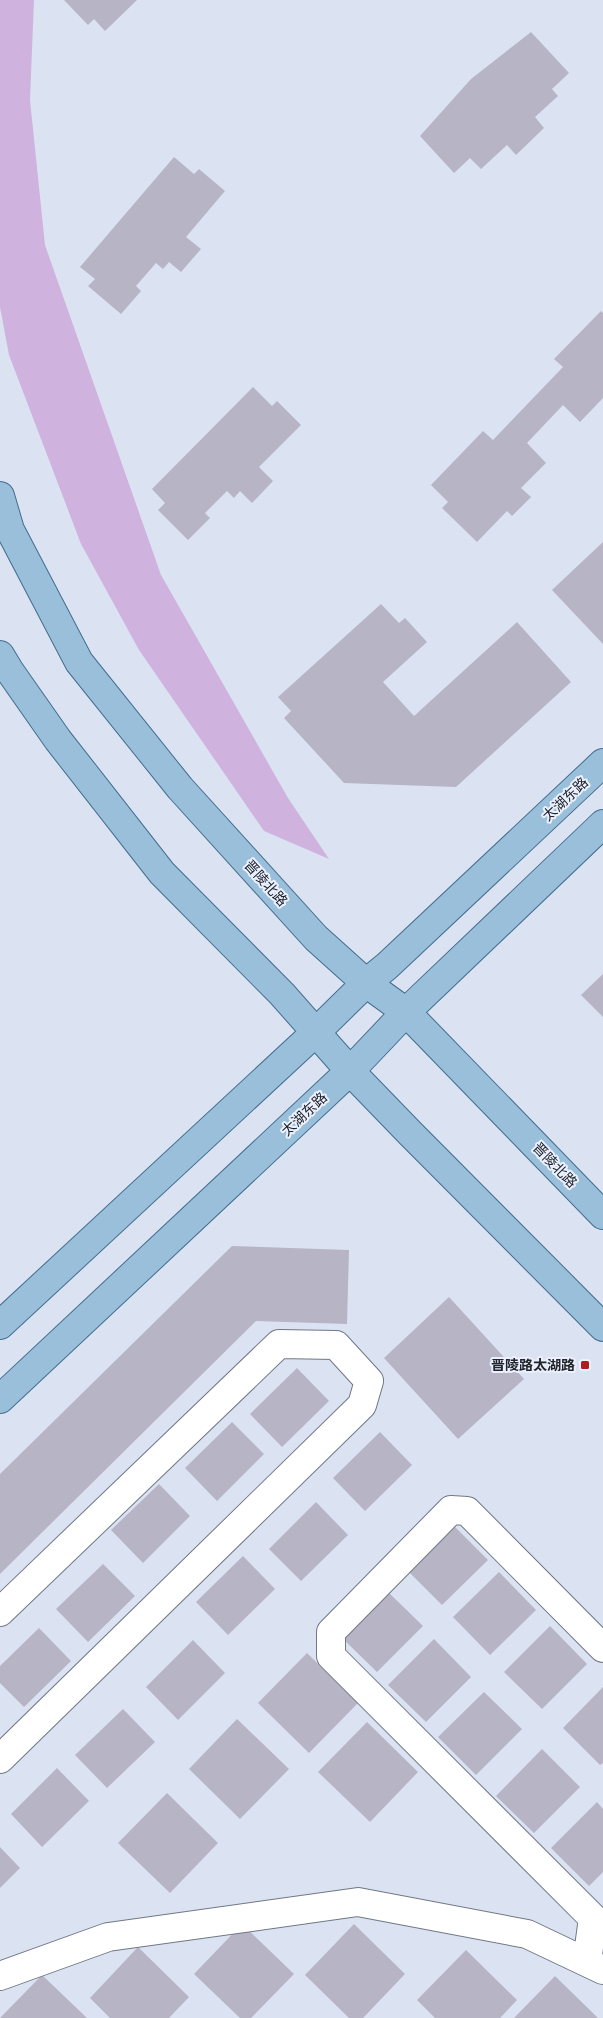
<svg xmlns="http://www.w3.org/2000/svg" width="603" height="2018" font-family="Lora,'Noto Sans SC',serif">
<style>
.green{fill:#cfb3de}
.building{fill:#b6b4c5}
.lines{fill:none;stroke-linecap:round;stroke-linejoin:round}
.minor-casing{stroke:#707785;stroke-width:30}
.major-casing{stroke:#436d8c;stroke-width:30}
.minor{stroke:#fff;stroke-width:28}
.major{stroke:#99bfda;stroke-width:28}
.poi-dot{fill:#ae1c20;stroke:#eaf0fd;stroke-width:2}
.labels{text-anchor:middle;stroke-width:4;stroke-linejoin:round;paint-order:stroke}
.street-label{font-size:14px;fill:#21242a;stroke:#eaf0fd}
.poi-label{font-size:14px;font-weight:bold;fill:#21242a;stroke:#eaf0fd;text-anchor:end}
</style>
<rect width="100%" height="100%" fill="#dbe3f3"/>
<path class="green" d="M0 0H34L30 100 45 245 161 575 288 798 329 859 264 831 139 650 81 544 9 355 0 307Z"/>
<path class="building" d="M64 0H137L105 31 94 19 88 25Z
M531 32 569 73 552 89 558 96 535 117 544 128 516 155 507 145 481 169 470 158 454 173 420 136 471 79Z
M174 157 194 174 199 169 225 191 186 237 201 249 181 272 169 262 163 269 156 263 136 286 141 291 121 314 88 286 95 279 80 267Z
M601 311 603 313V398L580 422 563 405 527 443 546 463 521 488 531 497 512 516 507 511 477 542 442 508 448 502 431 485 483 431 493 440 563 367 554 359Z
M253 387 272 406 277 401 301 425 259 467 273 481 252 503 240 491 234 498 227 491 205 513 210 518 188 540 158 510 165 503 152 489Z
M603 542V644L552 590Z
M381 604 399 623 405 618 427 642 383 682 414 716 517 622 571 682 456 787 344 783 284 718 291 711 278 697Z
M603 974V1017L581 995Z
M232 1246 349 1250 347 1324 256 1321 0 1574V1474Z
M449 1297 524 1379 458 1439 384 1358Z
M297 1368 329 1401 282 1447 250 1414Z
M232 1422 264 1454 217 1501 185 1468Z
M380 1432 412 1465 365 1511 333 1478Z
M159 1484 190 1516 143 1563 111 1530Z
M316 1502 348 1535 301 1581 269 1549Z
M450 1522 488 1560 442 1605 404 1567Z
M243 1556 275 1589 228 1635 196 1602Z
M103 1564 135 1596 88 1642 56 1609Z
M499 1572 536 1610 490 1655 453 1617Z
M385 1589 423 1626 377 1672 339 1635Z
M550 1626 587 1664 542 1709 504 1672Z
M39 1628 71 1661 24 1707 0 1683V1666Z
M434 1639 471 1677 426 1722 388 1685Z
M193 1640 225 1673 178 1720 146 1687Z
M307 1653 358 1703 309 1753 258 1703Z
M603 1687V1763L600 1765 563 1728Z
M484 1692 522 1729 476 1775 438 1737Z
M123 1709 155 1742 107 1788 75 1755Z
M237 1719 289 1769 240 1819 189 1769Z
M367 1722 418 1772 370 1822 318 1772Z
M542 1749 580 1787 534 1833 496 1796Z
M57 1768 89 1801 42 1847 11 1814Z
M167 1793 218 1843 170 1893 118 1843Z
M597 1802 603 1809V1872L589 1886 551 1848Z
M0 1847 20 1868 0 1888Z
M242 1924 294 1974 251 2018H240L194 1974Z
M354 1924 405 1974 363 2018H349L305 1975Z
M138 1947 189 1997 169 2018H110L90 1998Z
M466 1950 517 2000 500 2018H435L417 2000Z
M42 1975 87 2018H0Z
M555 1976 598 2018H514Z"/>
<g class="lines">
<g class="minor-casing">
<path id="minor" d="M0 1612 279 1344 336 1345 369 1381 362 1405 0 1759
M587 1962 593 1918 331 1656V1632L451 1510 467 1511 603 1648
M0 1976 108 1937 358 1902 527 1934 603 1970"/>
</g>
<g class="major-casing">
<path id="major" d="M0 496 10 530 79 662 180 788 316 938 366 983 406 1012 603 1215
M0 655 9 670 58 740 162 873 282 994 350 1071 410 1133 603 1327
M0 1325 316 1032 366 983 387 966 603 763
M0 1399 350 1071 406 1012 603 824"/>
</g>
<use href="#minor" class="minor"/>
<use href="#major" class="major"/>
</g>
<rect class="poi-dot" x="580" y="1360" width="10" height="10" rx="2.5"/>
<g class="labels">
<g class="street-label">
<text transform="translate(565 799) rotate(-43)" y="5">太湖东路</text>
<text transform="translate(266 883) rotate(48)" y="5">晋陵北路</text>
<text transform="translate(304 1114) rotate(-43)" y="5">太湖东路</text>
<text transform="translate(555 1165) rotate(46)" y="5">晋陵北路</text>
</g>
<g class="poi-label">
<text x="575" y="1370">晋陵路太湖路</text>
</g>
</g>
</svg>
